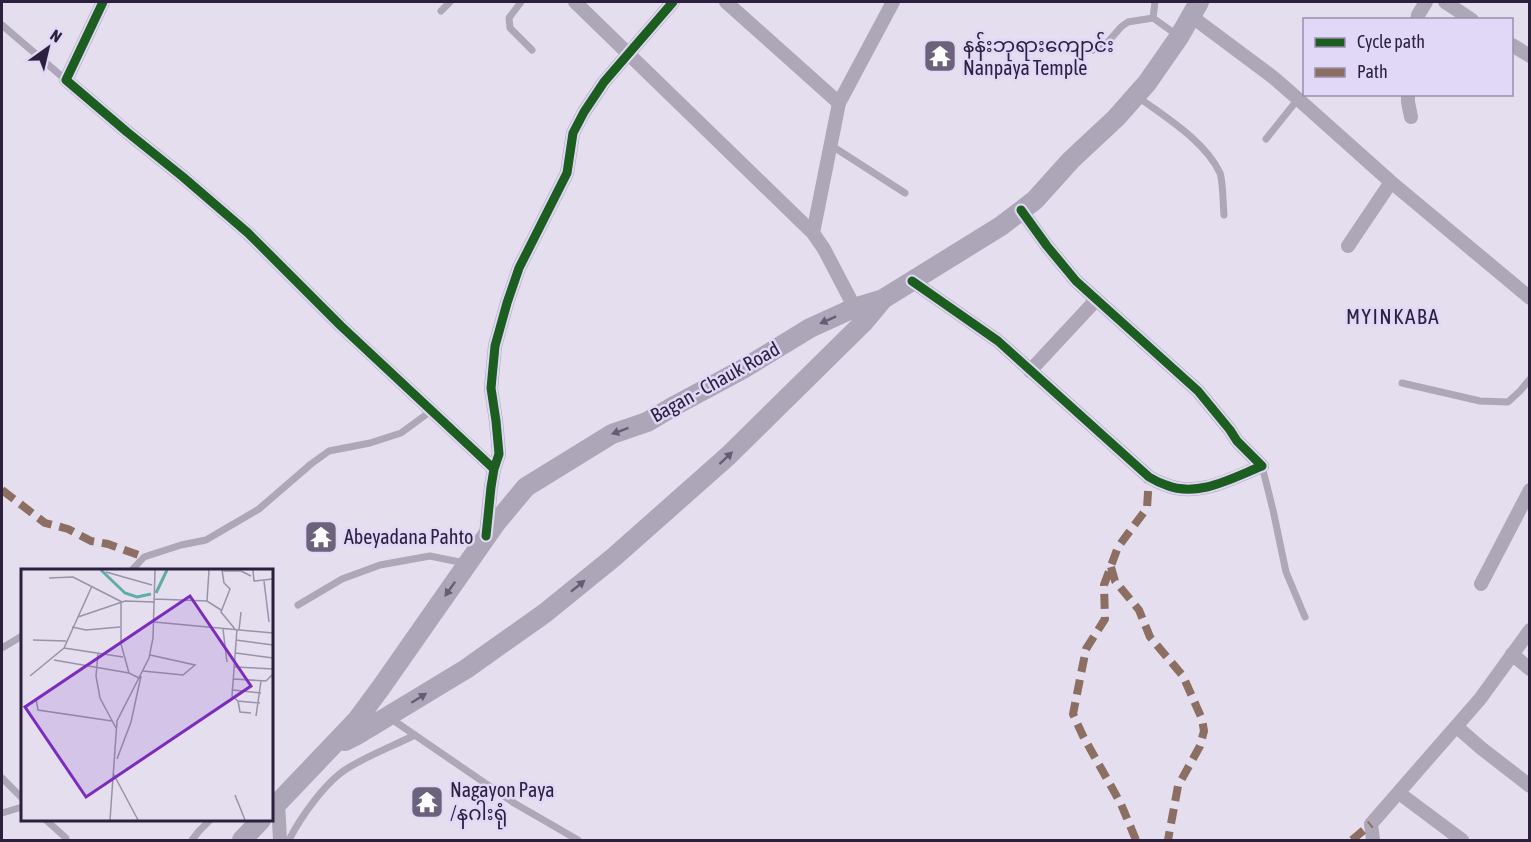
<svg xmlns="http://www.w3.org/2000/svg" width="1531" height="842" font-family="'Asap Condensed','Noto Sans Myanmar',sans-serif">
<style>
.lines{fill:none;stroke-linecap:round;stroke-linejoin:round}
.lane{stroke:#ada7b8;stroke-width:7}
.street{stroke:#ada7b8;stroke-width:14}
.secondary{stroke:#ada6b8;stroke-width:20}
.quiet{stroke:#8d6e63;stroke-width:8;stroke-dasharray:15 8;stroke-linecap:butt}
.cycleway-casing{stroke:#e1d7f6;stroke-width:13}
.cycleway{stroke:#1b5e20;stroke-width:9}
.oneway{fill:#665c75}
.labels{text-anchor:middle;stroke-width:5;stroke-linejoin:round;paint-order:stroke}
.poi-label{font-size:20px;fill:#2c203e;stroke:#e1d7f6;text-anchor:start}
.street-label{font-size:20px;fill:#2c203e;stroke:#e1d7f6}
.neighbourhood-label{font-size:21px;letter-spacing:1.5px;fill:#2c203e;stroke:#e1d7f6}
.inset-river{fill:none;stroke:#61aca6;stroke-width:3}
.inset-road{fill:none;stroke:#9a92a8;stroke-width:1.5}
.view{fill:#7b2cbf;fill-opacity:0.15;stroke:#7b2cbf;stroke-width:3}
.inset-edge{fill:none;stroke:#2c203e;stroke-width:3}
</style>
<rect width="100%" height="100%" fill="#e4deef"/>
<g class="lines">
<path class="lane" d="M521 2 509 18 510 28 532 50
M441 11 450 2
M1153 18 1155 2
M2 25 66 80
M1093 50 1107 43 1121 27 1128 22 1153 18 1177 35
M1138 97C1165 117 1205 141 1220 173 1223 181 1223 205 1224 215
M1266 139 1298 99
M832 146 905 193
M1402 383 1480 401 1508 402 1520 391 1530 379
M1262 466 1273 510 1286 572 1305 617
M132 570 144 557 181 545 206 540 259 509 311 464 329 451 370 443 401 433 431 411
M298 605 342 579 380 565 430 556 464 563
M2 648 22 636
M390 718 514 803 578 840
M2 778 22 798
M2 813 22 807
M46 820 66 838V840
M192 840 199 831 210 820
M289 840C300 818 326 781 348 768 369 755 393 746 415 735"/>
<path class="street" d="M103 2 66 80 127 132 183 177 248 233 341 326 494 469
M575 2 813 233 824 249 859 316
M726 2 839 103
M1445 2 1472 20
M1191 16 1274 78 1298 99 1391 182 1530 298
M1417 20 1418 15 1426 2
M1512 45 1530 56
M1408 94V102L1411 117
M813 233 839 103 893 2
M1348 246 1391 182
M912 281 998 341 1149 477C1154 480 1160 483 1166 485 1198 498 1232 478 1262 466L1237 441 1230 430 1198 391 1076 281 1047 246 1021 210
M1030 371 1096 300
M486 534 491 487 494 469 499 454 496 421 491 388 495 346 507 303 519 268 567 173 573 133 584 112 604 82 673 2
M1481 584 1530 490
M1512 654 1530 669
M1457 727 1481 748 1530 786
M1399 793 1462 840
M278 802 280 840
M1373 840 1371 824 1480 699 1530 630"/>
<path class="secondary" d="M345 741 357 735 466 669 545 613 614 557 728 456 863 323 883 299
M272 809 357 720 382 686 496 523 526 487 612 434 647 422 676 405 743 369 810 328 854 308 883 299 1001 226 1035 200 1071 160 1116 118 1147 83 1179 37 1199 2
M242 840 261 820"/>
<path class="quiet" d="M2 490 45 523 68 529 91 541 108 544 144 557
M1111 567 1115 581 1139 610 1150 637 1183 676 1202 719 1204 731 1200 746 1178 786 1168 840
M1136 840 1121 804 1083 736 1073 714 1086 649 1105 619 1104 585 1118 547 1147 508 1149 477
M1352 840 1371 824"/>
<g class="cycleway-casing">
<path id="cycleway" d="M103 2 66 80 127 132 183 177 248 233 341 326 494 469
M912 281 998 341 1149 477C1154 480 1160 483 1166 485 1198 498 1232 478 1262 466L1237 441 1230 430 1198 391 1076 281 1047 246 1021 210
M486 536 491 487 494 469 499 454 496 421 491 388 495 346 507 303 519 268 567 173 573 133 584 112 604 82 673 2"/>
</g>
<use href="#cycleway" class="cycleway"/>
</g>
<defs><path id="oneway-solid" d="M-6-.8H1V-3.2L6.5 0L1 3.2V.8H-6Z" transform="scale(1.5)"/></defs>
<g class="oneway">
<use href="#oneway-solid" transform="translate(828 320) rotate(156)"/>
<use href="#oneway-solid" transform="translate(620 431) rotate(160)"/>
<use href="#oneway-solid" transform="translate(726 458) rotate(-43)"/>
<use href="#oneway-solid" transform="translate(578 586) rotate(-39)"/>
<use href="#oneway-solid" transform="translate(450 589) rotate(125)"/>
<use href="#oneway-solid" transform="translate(419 698) rotate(-32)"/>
</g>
<defs>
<g id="temple-square" transform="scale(1.725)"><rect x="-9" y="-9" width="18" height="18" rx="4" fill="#6c627c" stroke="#e1d7f6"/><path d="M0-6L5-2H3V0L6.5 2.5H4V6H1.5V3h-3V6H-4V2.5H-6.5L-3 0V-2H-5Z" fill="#fff"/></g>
</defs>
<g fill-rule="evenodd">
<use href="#temple-square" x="940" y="56"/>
<use href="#temple-square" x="321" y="537"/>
<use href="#temple-square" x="427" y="802"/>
</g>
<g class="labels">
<g class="poi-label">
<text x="963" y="52">နန်းဘုရားကျောင်း<tspan x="963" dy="23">Nanpaya Temple</tspan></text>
<text x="344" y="544">Abeyadana Pahto</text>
<text x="450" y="797">Nagayon Paya<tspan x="450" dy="23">/နဂါးရုံ</tspan></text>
</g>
<g class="street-label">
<text transform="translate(715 382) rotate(-29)" y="7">Bagan - Chauk Road</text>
</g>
<g class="neighbourhood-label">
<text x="1393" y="324">MYINKABA</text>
</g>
</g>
<g transform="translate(21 569)">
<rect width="252" height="252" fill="#e4deef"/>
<path class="inset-river" d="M80 1 104 24 116 28 130 25M135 24 146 1"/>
<path class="inset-road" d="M201 1 203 14 209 20 200 43 214 60M232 1 233 12 252 10M202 2H220L230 7M85 3 131 16M28 9 52 8 101 33M243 12 248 53M133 30 186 32 200 41M186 32 188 1M100 33V75L108 104M57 48 104 32 133 33M133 53 252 64M51 58 65 61 99 58M202 60 206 93M216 60 211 127 217 132 239 134M218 61 220 43M12 71 45 72M215 71 252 76M43 79 102 88M77 84 75 107 79 129 95 159M215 84 252 89M33 91 108 104 120 110M214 98 252 100M122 102 162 106 174 96 129 86M9 107 43 79 71 17M213 110 245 112 252 105M212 121 240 124M15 130 17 141 91 152M217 132 219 143 230 144M235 147 240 112M96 190 110 153 120 107M92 204 117 251M214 226 224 251M89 251 96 152 128 89 132 69 134 1"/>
<path class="view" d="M169 27 230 117 65 228 4 138Z"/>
<rect width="252" height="252" class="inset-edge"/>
</g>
<rect width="1531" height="842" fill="none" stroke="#2c203e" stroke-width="6"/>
<rect x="1303" y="18" width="210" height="78" fill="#e1d7f6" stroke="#998eac" stroke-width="1.5"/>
<rect x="1315" y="38" width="30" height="9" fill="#1b5e20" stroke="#998eac" stroke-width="1.5"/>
<text x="1357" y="48" font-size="18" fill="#2c203e">Cycle path</text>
<rect x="1315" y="68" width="30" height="9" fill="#8d6e63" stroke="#998eac" stroke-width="1.5"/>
<text x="1357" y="78" font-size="18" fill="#2c203e">Path</text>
<g transform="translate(48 48) rotate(34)" stroke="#e1d7f6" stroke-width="4.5" paint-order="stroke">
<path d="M0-4.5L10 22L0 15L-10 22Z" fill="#2c203e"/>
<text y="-9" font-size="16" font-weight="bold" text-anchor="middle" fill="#2c203e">N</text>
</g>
</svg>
